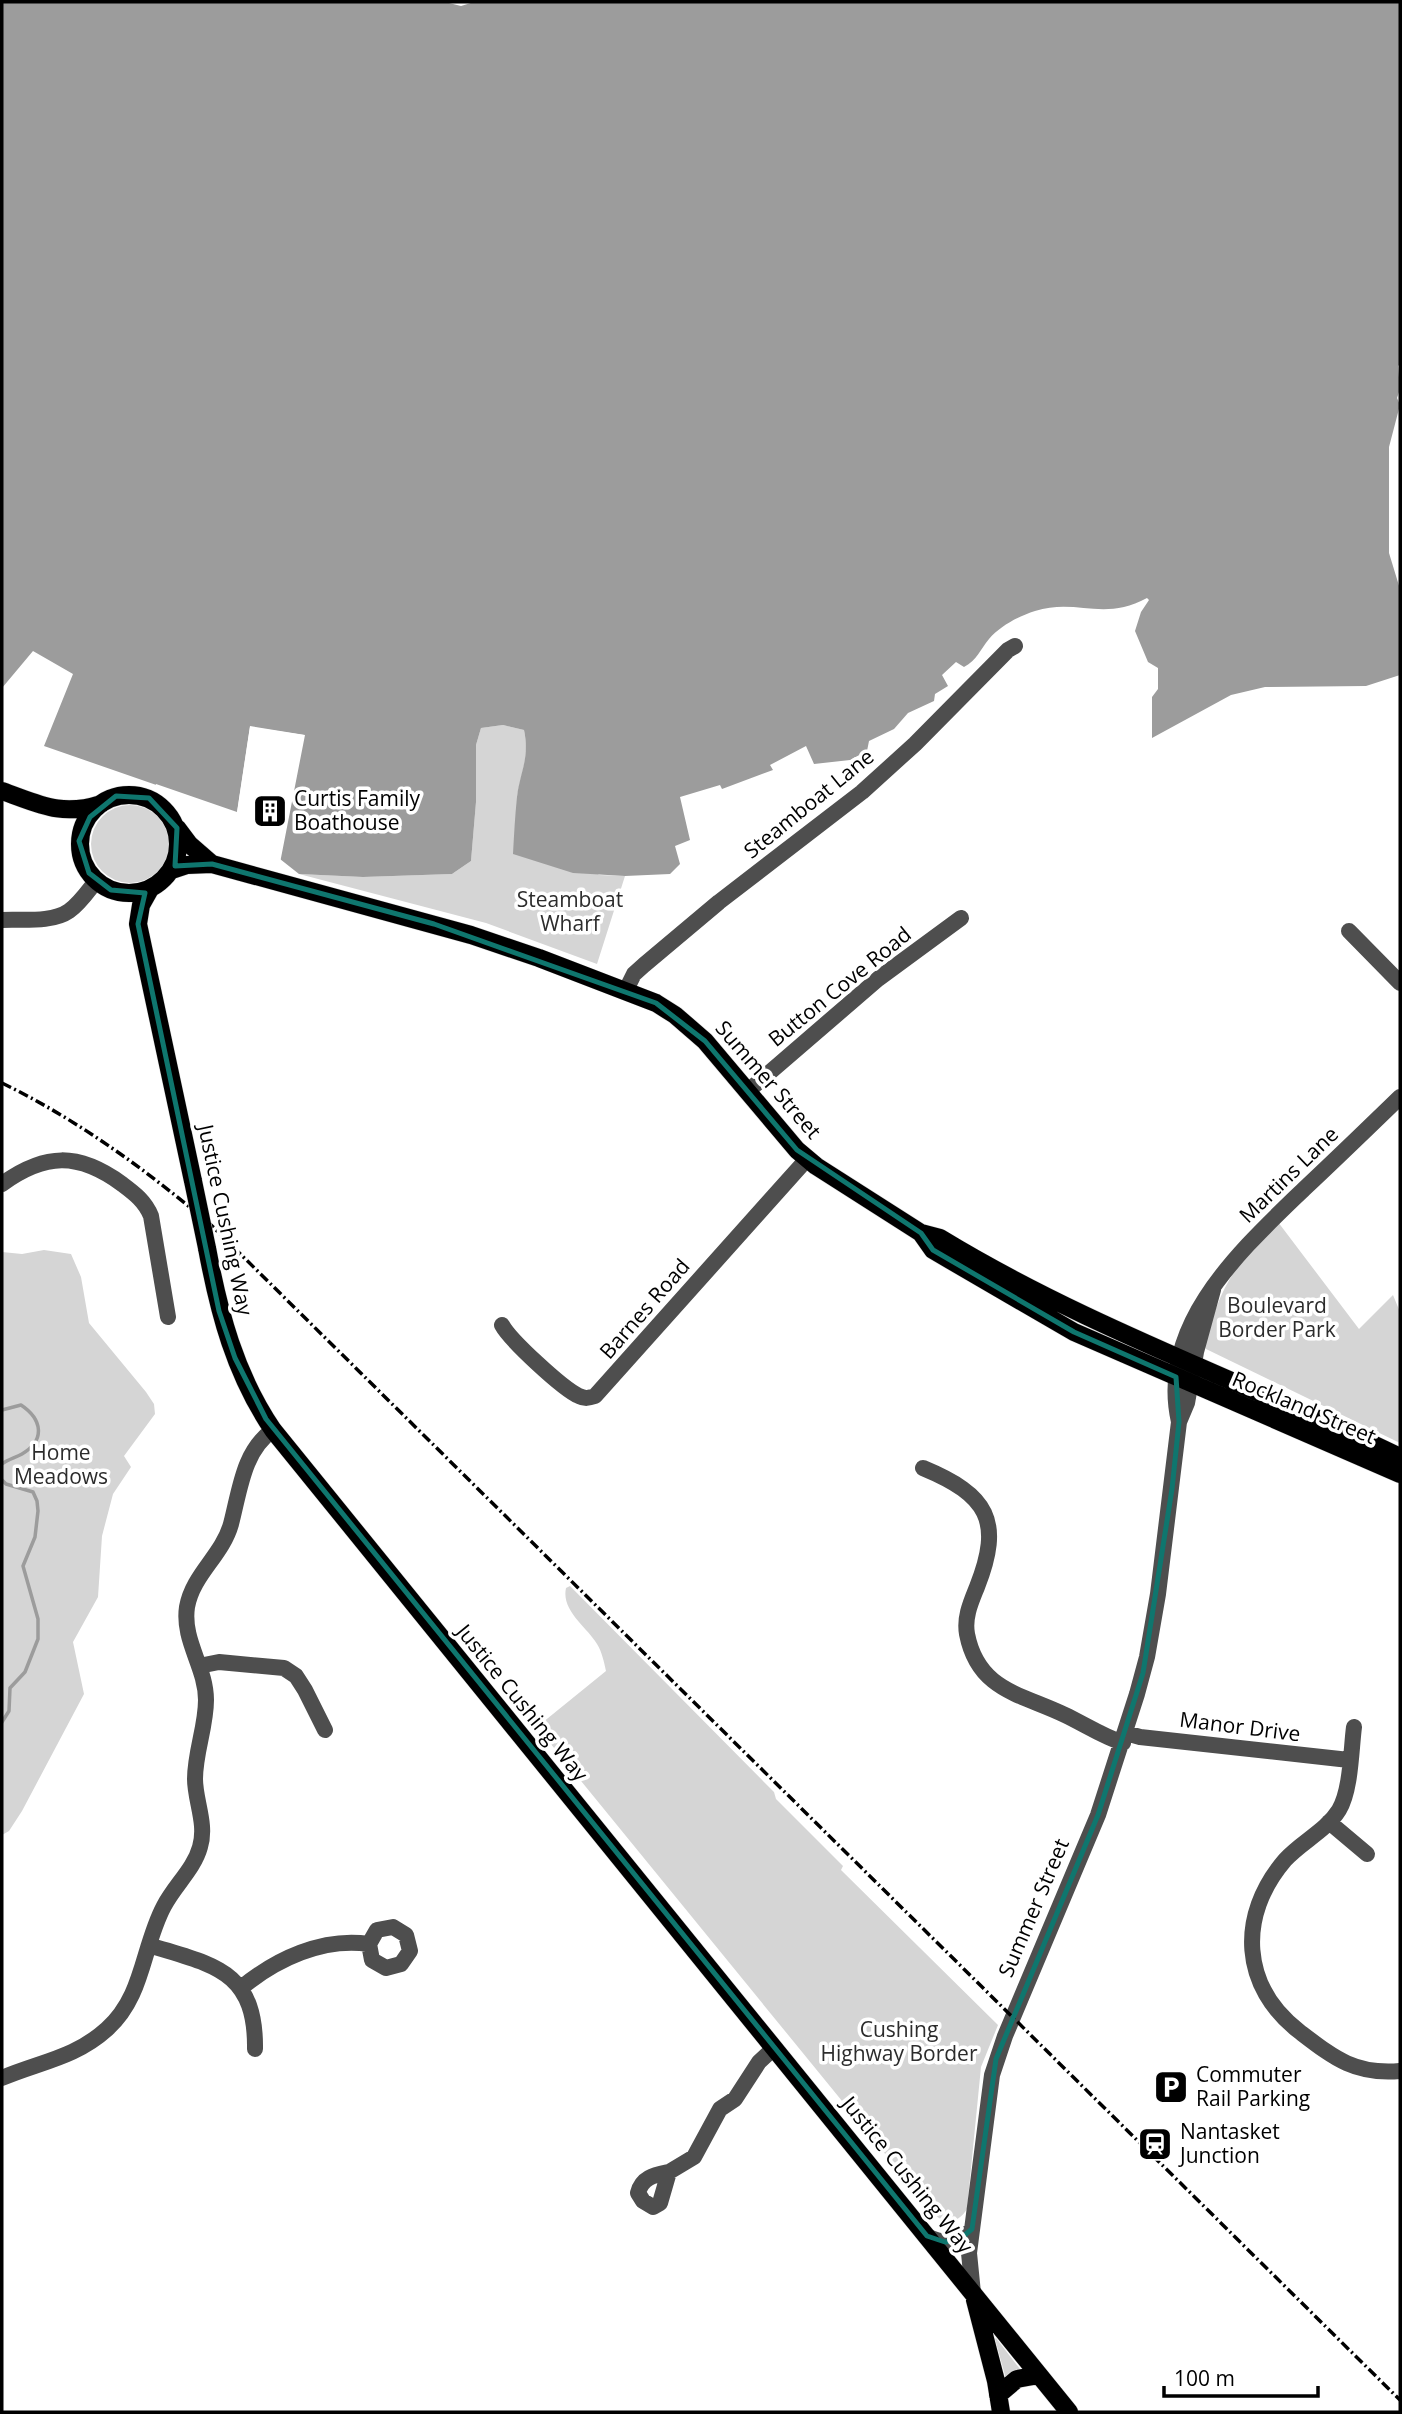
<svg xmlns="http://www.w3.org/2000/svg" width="1402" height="2414" font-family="'Open Sans',sans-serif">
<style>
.green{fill:#d5d5d5}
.water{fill:#9c9c9c}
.pier{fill:#fff}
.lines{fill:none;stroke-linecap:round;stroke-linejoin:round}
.stream{stroke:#9c9c9c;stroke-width:3.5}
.major-casing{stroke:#dbdbdb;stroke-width:19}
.minor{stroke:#4e4e4e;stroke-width:16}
.major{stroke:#000;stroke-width:18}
.rail{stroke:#000;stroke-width:3.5;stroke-dasharray:10 3.5 2 3.5;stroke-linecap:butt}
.major-bridge-casing{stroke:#dbdbdb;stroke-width:19;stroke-linecap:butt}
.major-bridge{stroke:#000;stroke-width:18}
.marked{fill:none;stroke:#0f766e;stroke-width:5;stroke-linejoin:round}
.labels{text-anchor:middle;stroke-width:7;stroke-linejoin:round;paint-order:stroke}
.poi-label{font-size:21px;fill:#000;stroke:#fff;text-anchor:start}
.street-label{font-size:21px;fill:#000;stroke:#fff}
.park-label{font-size:21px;fill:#2c2c2c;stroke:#fff}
</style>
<rect width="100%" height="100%" fill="#fff"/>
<path class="green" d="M503 725 524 730C530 757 521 772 517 797L599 875 625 876 597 964 486 923 299 874 363 877 452 874 471 861 476 802V745L481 728Z
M91 844a39 39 0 1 1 78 0a39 39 0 1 1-78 0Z
M1278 1222 1359 1329 1393 1295 1400 1312V1443L1206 1349 1204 1345C1212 1319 1220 1291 1237 1268 1250 1252 1265 1237 1278 1222Z
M44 1250 71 1254 81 1277 89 1323 146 1392 154 1404 155 1414 124 1456 131 1467 113 1494 102 1536 98 1597 73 1642 84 1694 22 1811 9 1831 2 1835V1252L22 1254Z
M570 1586 774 1792 776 1799 843 1866 841 1870 998 2025 981 2067 967 2209C959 2222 947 2226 935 2215L537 1727 606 1671C604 1662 602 1652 597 1644 587 1627 561 1611 566 1588Z
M996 2338 1020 2369 1006 2379 995 2339Z"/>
<path class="water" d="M2 2H445L461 6 474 2H1400V364L1398 366 1400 389 1397 398 1400 405 1389 447V553L1400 589V675L1366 686 1265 687 1231 695 1152 738V697L1158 689V668L1148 662 1135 631 1141 612 1149 600 1147 598C1103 622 1077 598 1035 611 1019 616 1000 626 989 639 980 650 977 660 964 667L956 662 942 675 948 686 935 694 934 701 908 713 894 729 869 741 867 751 850 760 814 764 806 746 770 765 773 770 722 789 720 785 680 797 690 840 675 846 680 864 670 874 625 876 573 873 513 854C514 835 515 816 517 797 520 772 530 758 524 730L503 725 481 728 476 745V802L471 861 452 874 363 877 299 874 280 859 304 735 250 727 237 813 44 746 73 674 33 651 2 688Z"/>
<path class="pier" d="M250 726 305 735 280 863 277 859 300 738 253 730 240 813 238 816 155 788 156 784 237 812Z"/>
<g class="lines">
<path class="stream" d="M2 1410 21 1405C42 1419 46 1440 22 1454 15 1458 8 1459 2 1464
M2 1480 6 1484 33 1492 37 1501 38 1511 35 1537 23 1566 38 1619V1639L25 1672 10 1688 9 1711 2 1722"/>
<g class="major-casing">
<path id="major" d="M2 791C39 804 61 817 101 804
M80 844a49 49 0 1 1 98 0a49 49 0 1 1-98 0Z
M177 828 189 844 212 864
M172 870 187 865 212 864 471 935 539 958 656 1003 675 1015 705 1041 797 1150 816 1166 921 1233 940 1238C1086 1327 1248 1383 1400 1457
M150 889 141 905 138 924 193 1181
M921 1233 933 1250 950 1260 1074 1332 1400 1474
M207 1248C219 1313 235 1374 273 1430L1069 2412
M975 2300 996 2381 1001 2412
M998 2395 1017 2379 1039 2375"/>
</g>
<path class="minor" d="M2 920C22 919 52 923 69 911 80 903 88 891 96 881
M1349 931 1400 983
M626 990 634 974 644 965 719 902 862 792 915 744 1008 650 1015 646
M748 1091 878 979 961 918
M2 1184C45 1153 78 1152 122 1184 134 1193 145 1201 151 1216L168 1317
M502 1325C510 1340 563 1389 579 1396 585 1399 589 1398 595 1396L807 1159
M1179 1422C1157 1325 1241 1250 1304 1189 1336 1159 1368 1128 1400 1097
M923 1468C988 1495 1003 1521 977 1587 971 1602 964 1617 967 1634 978 1691 1022 1694 1065 1715 1084 1724 1102 1736 1123 1743
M199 1666 219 1662 284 1668 296 1676 305 1690 325 1730
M1354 1727C1351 1750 1351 1790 1339 1810 1326 1831 1301 1842 1285 1860 1237 1916 1241 1987 1300 2032 1334 2058 1355 2075 1400 2071
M1126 1733 1140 1737 1349 1760
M1329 1822 1367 1854
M149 1945C212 1965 256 1969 255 2049
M241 1988C276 1959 323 1937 369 1944L372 1960 386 1968 401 1964 410 1951 406 1935 393 1927 377 1930 369 1944
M2 2078C39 2062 75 2058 107 2029 144 1996 142 1947 164 1906 175 1885 194 1869 200 1847 207 1824 195 1801 195 1779 195 1752 206 1727 206 1700 206 1667 182 1641 187 1607 193 1574 222 1556 231 1524 240 1490 243 1451 273 1430
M669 2172C655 2175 642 2177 638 2193L643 2201 653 2207 660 2203 669 2172 694 2157 720 2109 735 2099 759 2062 774 2048
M927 2236C944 2245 958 2244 972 2229
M973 2293 969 2253 992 2075 1005 2036 1098 1815 1137 1694 1147 1657 1158 1594 1179 1422 1187 1403 1196 1352 1213 1290"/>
<use href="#major" class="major"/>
<path class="rail" d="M2 1083C78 1120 145 1169 210 1224L1400 2400"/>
<g class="major-bridge-casing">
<path id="major-bridge" d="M193 1181 207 1248"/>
</g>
<use href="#major-bridge" class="major-bridge"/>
</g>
<path class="marked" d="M116 796 149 798 177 828 175 866 212 864 434 924 656 1003 705 1041 797 1150 921 1233 933 1250 1074 1332 1176 1377 1179 1422 1172 1489 1143 1673 1098 1815 996 2059 972 2229 960 2239 945 2242 927 2236 266 1419 235 1358 219 1311 138 924 145 893 111 890 89 873 79 841 90 817Z"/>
<defs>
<g id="building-square" transform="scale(1.75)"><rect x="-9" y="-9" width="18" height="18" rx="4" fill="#000" stroke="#fff"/><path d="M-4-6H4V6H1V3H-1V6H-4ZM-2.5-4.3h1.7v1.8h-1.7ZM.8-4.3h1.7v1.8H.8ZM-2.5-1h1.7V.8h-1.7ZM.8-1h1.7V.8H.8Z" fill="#fff"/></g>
<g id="parking-square" transform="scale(1.75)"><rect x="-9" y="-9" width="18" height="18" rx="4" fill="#000" stroke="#fff"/><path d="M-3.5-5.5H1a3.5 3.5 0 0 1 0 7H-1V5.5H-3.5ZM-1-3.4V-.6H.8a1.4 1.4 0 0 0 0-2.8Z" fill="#fff"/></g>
<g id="station-square" transform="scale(1.75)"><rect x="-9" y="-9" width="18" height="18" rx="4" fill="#000" stroke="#fff"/><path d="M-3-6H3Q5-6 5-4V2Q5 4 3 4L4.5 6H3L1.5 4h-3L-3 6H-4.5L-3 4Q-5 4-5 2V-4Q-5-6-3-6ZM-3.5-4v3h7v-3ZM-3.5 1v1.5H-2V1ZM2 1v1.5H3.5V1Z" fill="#fff"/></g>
</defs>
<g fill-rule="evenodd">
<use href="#building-square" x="270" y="811"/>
<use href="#parking-square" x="1171" y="2087"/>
<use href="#station-square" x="1155" y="2144"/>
</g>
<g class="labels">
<g class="poi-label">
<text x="294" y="806">Curtis Family<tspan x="294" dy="24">Boathouse</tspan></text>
<text x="1196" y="2082">Commuter<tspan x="1196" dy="24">Rail Parking</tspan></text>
<text x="1180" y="2139">Nantasket<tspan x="1180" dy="24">Junction</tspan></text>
</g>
<g class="street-label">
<text transform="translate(809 804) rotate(-39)" y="7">Steamboat Lane</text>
<text transform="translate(840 987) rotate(-39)" y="7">Button Cove Road</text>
<text transform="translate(768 1080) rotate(49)" y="7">Summer Street</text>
<text transform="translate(1289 1175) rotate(-44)" y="7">Martins Lane</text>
<text transform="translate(225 1220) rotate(78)" y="7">Justice Cushing Way</text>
<text transform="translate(645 1309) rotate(-49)" y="7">Barnes Road</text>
<text transform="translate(1304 1408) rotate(23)" y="7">Rockland Street</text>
<text transform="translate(522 1703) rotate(51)" y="7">Justice Cushing Way</text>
<text transform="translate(1240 1727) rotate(7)" y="7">Manor Drive</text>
<text transform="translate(1034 1908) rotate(-67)" y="7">Summer Street</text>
<text transform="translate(907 2175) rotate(51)" y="7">Justice Cushing Way</text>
</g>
<g class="park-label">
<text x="570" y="907">Steamboat<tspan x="570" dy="24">Wharf</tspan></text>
<text x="1277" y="1313">Boulevard<tspan x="1277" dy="24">Border Park</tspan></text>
<text x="61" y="1460">Home<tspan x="61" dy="24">Meadows</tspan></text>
<text x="899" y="2037">Cushing<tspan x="899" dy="24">Highway Border</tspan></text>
</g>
</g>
<rect width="1402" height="2414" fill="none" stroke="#000000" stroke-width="7"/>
<path d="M1164 2386v10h154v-10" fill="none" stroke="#000000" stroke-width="3.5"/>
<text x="1174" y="2386" font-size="21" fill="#000000" stroke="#ffffff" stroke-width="5" paint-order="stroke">100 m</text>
</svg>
